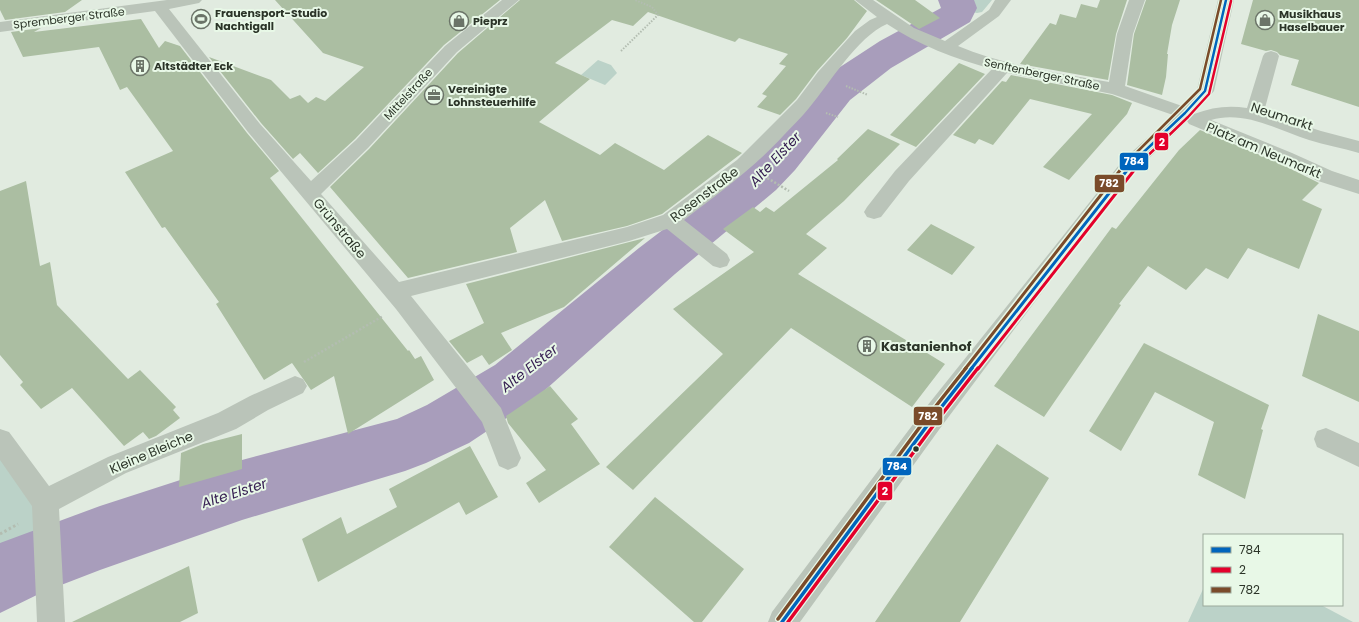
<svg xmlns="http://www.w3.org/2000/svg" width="1359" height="622" font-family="Poppins,sans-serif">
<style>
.green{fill:#bbd2c8}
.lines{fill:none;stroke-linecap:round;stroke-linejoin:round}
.river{fill:#a89dbb;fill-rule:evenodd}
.building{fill:#abbea2}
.path-far2{stroke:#b3bdb1;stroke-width:2;stroke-dasharray:1.5 1.5;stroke-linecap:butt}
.path-far1{stroke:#b3bdb1;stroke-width:2.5;stroke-dasharray:2 2;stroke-linecap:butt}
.path{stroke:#b3bdb1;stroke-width:3;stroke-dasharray:2.5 2.5;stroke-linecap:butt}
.minor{fill:#bac4b9;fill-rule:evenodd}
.bus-1-far2-casing{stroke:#e8f8e7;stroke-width:5}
.bus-1-far1-casing{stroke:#e8f8e7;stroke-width:6}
.bus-1-casing{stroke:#e8f8e7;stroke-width:6}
.bus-2-far2-casing{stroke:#e8f8e7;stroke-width:5}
.bus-2-far1-casing{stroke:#e8f8e7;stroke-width:6}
.bus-2-casing{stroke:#e8f8e7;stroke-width:6}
.bus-3-far2-casing{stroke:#e8f8e7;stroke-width:5}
.bus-3-far1-casing{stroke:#e8f8e7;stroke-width:6}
.bus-3-casing{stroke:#e8f8e7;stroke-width:6}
.bus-1-far2{stroke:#0065bd;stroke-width:2.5}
.bus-1-far1{stroke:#0065bd;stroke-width:3}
.bus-1{stroke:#0065bd;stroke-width:3.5}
.bus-2-far2{stroke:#e4002b;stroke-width:2.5}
.bus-2-far1{stroke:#e4002b;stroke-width:3}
.bus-2{stroke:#e4002b;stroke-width:3.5}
.bus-3-far2{stroke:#7a4b2a;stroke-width:2.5}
.bus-3-far1{stroke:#7a4b2a;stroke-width:3}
.bus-3{stroke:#7a4b2a;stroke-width:3.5}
.bus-dot{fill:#2b3428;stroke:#e8f8e7;stroke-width:1.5}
.labels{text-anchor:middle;stroke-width:4;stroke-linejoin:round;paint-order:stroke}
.far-poi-label{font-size:11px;font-weight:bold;fill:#2b3428;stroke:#e8f8e7;text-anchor:start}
.far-street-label{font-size:11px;fill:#2b3428;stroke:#e8f8e7}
.street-label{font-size:13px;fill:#2b3428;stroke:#e8f8e7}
.poi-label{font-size:13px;font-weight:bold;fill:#2b3428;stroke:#e8f8e7;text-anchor:start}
.water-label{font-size:14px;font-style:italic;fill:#372053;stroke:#e8f8e7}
.line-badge{stroke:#e8f8e7;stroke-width:1.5}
.badge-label{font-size:11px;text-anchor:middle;font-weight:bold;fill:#fff}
</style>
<rect width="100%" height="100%" fill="#e1ebe0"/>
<path class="green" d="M960 0H992L982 12 977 13 962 10Z
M598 60 611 65 617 73 605 85 581 75Z
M0 440 47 535 23 567 0 579Z
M1204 587V605H1321L1353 622H1188Z"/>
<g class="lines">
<path class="river" d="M938 0H974L977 8 970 22 891 68 850 100 795 170 776 190 675 274 535 399 469 443 426 463 405 471 242 520 100 570 43 592 0 613V543L100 506 242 460 397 419 427 405 495 365 639 248 744 168 763 148 820 82 834 71 880 41 941 8Z"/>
</g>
<path class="building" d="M0 0H82L65 12 5 20 0 10Z
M275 0H500L444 45 355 139 318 173 300 153 293 159 261 123 209 57 271 80 290 99 300 95 308 103 316 97 325 101 364 67 323 53Z
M520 0H854L867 11 847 38 817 71 796 99 780 115 757 107 767 96 762 94 786 66 779 64 788 54 739 38 735 42 648 12 633 26 612 20 555 63 590 79 539 122 600 155 615 143 664 170 708 135 742 153 662 214 627 226 562 241 545 200 510 228 517 252 408 278 330 187 369 149 458 53Z
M876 0H915L940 18 919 29Z
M1100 0H1127L1116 34 1108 80 1020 64 1050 23 1056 25 1060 14 1076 18 1081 4 1097 8Z
M1146 0H1180L1172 25 1167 54H1168L1166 77 1162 95 1127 85 1134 34Z
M1253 0H1359V107L1291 85 1299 60 1280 55 1277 52 1271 50 1266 51 1241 44Z
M141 19 159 48 165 41 180 46 247 133 279 171 270 178 408 351 409 350 415 359 421 356 434 380 348 434 334 376 311 390 292 363 264 380 216 304 219 302 165 227 162 228 125 172 173 151 127 87 120 90 99 47 23 57 11 32 41 28 34 32Z
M959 63 985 74 916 147 890 135Z
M1011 75 1112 95 1132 103 1127 114 1069 180 1043 167 1092 114 1030 99 993 145 979 139 975 144 953 135 1002 81 1006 82Z
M868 129 900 144 844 201 806 234 827 248 798 274 945 364 912 407 791 328 633 490 606 467 723 354 673 309 754 252 723 229 753 207 760 212 766 207 774 212 838 160 837 159Z
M1200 130 1277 162 1319 183 1302 200 1322 209 1299 269 1248 248 1228 279 1206 268 1186 290 1148 266 1119 304 1121 305 1044 417 994 386 1112 227 1116 229 1179 150Z
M26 181 40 266 50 262 57 305 128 379 140 370 176 407 173 410 180 418 156 436 149 439 143 432 124 446 72 388 41 409 20 385 23 382 0 355V191Z
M931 224 975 247 952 275 907 250Z
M645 238 564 307 501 333 512 350 489 365 482 355 467 363 449 341 484 323 466 284Z
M1318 314 1359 331V402L1302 376Z
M1144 343 1269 405 1261 429 1263 430 1245 499 1198 475 1214 422 1155 392 1121 451 1089 431Z
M550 386 578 419 571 424 600 464 539 503 526 483 546 470 508 423 506 416Z
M242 434V469L179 487 181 453 203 444Z
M997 444 1049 478 960 622H875Z
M470 446 498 497 466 515 459 502 318 582 302 539 341 517 347 534 397 507 389 489Z
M655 497 744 569 702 622H694L609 547Z
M189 566 198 613 180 622H72Z"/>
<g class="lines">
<path class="path-far2" d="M621 51 658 15 652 7 635 0
M846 86 868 95
M826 113 838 117"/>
<path class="path-far1" d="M764 176 789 191
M304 362 383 316"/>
<path class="path" d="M0 534 18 524"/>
<path class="minor" d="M167 0H202L199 3 169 9 260 124 311 181 356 140 445 46 502 0H519L457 52 368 148 321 194 399 282 627 227 663 215 737 160 797 100 818 72 855 31 870 20 877 17 855 0H873L914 28 945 41 989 10 995 0H1011L999 16 958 46C1006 66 1058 73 1109 82L1117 34 1129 0H1145L1133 34 1125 86 1182 106 1197 90 1218 0H1234L1214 91 1194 114C1212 107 1229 105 1247 108L1263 56 1265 53 1271 51 1277 53 1279 56 1265 108 1262 112 1321 131 1359 141V153C1342 148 1325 145 1309 140 1278 130 1244 110 1211 120L1292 153 1332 171 1359 180V194L1318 181 1278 161 1189 124 1187 121 1137 170 1073 251 941 427 800 622H768L772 612 923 411 1059 241 1123 160 1173 115 1112 94 1007 73 909 181 881 217 874 219 867 217 864 212 867 207 895 171 992 69C956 59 918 45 887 24 857 37 830 83 809 108 801 118 792 126 784 135 754 168 719 193 684 220L727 254 730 260 727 266 720 268 713 266 667 229 629 241 411 296 501 408 521 458 517 466 508 470 499 466 482 422 396 309 248 132 155 11 0 32V22Z
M295 376 303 379 307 386 303 393 268 410 236 429 126 473 59 509 65 622H37L32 506 0 460V429L9 432 49 486 108 457 218 413 250 396Z
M1326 428 1359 443V467L1317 447 1314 439 1317 431Z"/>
<g class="bus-1-far2-casing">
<path id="bus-1-far2" d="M1130 165 1185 113 1205 91 1226 0"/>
</g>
<g class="bus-1-far1-casing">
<path id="bus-1-far1" d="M971 369 1132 164"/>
</g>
<g class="bus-1-casing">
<path id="bus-1" d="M782 622 932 419 972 368"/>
</g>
<g class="bus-2-far2-casing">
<path id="bus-2-far2" d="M1138 165 1188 117 1209 94 1231 1"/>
</g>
<g class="bus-2-far1-casing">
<path id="bus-2-far1" d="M978 369 1139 164"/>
</g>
<g class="bus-2-casing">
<path id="bus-2" d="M788 622 936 422 978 368"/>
</g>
<g class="bus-3-far2-casing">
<path id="bus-3-far2" d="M1124 165 1200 89 1221 0"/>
</g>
<g class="bus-3-far1-casing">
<path id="bus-3-far1" d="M965 369 1125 164"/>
</g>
<g class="bus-3-casing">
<path id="bus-3" d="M778 619 928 416 966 368"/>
</g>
<use href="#bus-1-far2" class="bus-1-far2"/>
<use href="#bus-1-far1" class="bus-1-far1"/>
<use href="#bus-1" class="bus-1"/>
<use href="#bus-2-far2" class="bus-2-far2"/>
<use href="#bus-2-far1" class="bus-2-far1"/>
<use href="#bus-2" class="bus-2"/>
<use href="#bus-3-far2" class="bus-3-far2"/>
<use href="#bus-3-far1" class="bus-3-far1"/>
<use href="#bus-3" class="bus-3"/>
</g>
<defs>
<g id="stadium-ring" transform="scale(1)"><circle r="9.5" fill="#e8f8e7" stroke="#6b7468" stroke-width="1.5"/><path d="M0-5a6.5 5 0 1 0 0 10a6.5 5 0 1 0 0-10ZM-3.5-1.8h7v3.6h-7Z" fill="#6b7468"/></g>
<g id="shop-ring" transform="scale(1)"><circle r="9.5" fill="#e8f8e7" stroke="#6b7468" stroke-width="1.5"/><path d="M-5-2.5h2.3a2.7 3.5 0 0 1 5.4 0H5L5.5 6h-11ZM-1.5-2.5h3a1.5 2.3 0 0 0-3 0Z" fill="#6b7468"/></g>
<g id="building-ring" transform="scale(1)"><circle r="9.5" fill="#e8f8e7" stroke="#6b7468" stroke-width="1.5"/><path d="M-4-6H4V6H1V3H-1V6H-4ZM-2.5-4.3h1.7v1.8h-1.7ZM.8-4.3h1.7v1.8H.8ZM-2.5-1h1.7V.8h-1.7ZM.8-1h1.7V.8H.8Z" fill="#6b7468"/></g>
<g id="office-ring" transform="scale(1)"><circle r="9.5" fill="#e8f8e7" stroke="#6b7468" stroke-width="1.5"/><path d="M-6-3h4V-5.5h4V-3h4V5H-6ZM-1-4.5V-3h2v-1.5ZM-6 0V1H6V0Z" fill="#6b7468"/></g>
</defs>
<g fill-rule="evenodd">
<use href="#stadium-ring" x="201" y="19"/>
<use href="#shop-ring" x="1265" y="20"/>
<use href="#shop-ring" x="459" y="21"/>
<use href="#building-ring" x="140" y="66"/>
<use href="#office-ring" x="434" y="95"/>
<use href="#building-ring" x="867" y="346"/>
</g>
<circle class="bus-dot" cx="916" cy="449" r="3.5"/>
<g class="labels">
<g class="far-poi-label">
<text x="215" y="17">Frauensport-Studio<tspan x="215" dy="13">Nachtigall</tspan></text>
<text x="1279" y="18">Musikhaus<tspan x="1279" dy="13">Haselbauer</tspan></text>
<text x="473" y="25">Pieprz</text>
<text x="154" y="70">Altstädter Eck</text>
<text x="448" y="93">Vereinigte<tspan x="448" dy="13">Lohnsteuerhilfe</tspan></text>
</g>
<g class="far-street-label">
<text transform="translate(69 18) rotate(-7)" y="4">Spremberger Straße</text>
<text transform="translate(1042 74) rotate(12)" y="4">Senftenberger Straße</text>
<text transform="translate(408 94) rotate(-47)" y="4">Mittelstraße</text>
</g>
<g class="street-label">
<text transform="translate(1282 116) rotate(18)" y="5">Neumarkt</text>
<text transform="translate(1264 150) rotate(23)" y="5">Platz am Neumarkt</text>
<text transform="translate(704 194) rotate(-37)" y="5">Rosenstraße</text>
<text transform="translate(340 228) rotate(50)" y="5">Grünstraße</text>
<text transform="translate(151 452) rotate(-23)" y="5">Kleine Bleiche</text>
</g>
<g class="poi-label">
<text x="881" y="351">Kastanienhof</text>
</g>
<g class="water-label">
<text transform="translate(775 159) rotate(-47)" y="5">Alte Elster</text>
<text transform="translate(529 368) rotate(-38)" y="5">Alte Elster</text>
<text transform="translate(234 493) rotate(-18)" y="5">Alte Elster</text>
</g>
</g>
<g class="line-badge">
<rect x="1154" y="132" width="15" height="19" rx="4" fill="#e4002b"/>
<rect x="1119" y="152" width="30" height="19" rx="4" fill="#0065bd"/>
<rect x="1094" y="174" width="31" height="19" rx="4" fill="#7a4b2a"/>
<rect x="913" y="406" width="30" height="20" rx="4" fill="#7a4b2a"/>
<rect x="882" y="457" width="30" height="19" rx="4" fill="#0065bd"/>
<rect x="877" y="481" width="16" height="20" rx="4" fill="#e4002b"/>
</g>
<g class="badge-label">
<text x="1162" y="146">2</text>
<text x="1134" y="165">784</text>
<text x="1109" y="187">782</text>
<text x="928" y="420">782</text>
<text x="897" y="470">784</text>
<text x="885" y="495">2</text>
</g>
<rect x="1203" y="534" width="140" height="72" fill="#e8f8e7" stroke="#9caa9b"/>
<rect x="1211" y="547" width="20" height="6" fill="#0065bd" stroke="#9caa9b"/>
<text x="1239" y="554" font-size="12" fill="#2b3428">784</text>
<rect x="1211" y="567" width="20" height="6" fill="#e4002b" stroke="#9caa9b"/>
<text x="1239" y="574" font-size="12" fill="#2b3428">2</text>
<rect x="1211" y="587" width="20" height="6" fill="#7a4b2a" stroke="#9caa9b"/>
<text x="1239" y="594" font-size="12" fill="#2b3428">782</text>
</svg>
